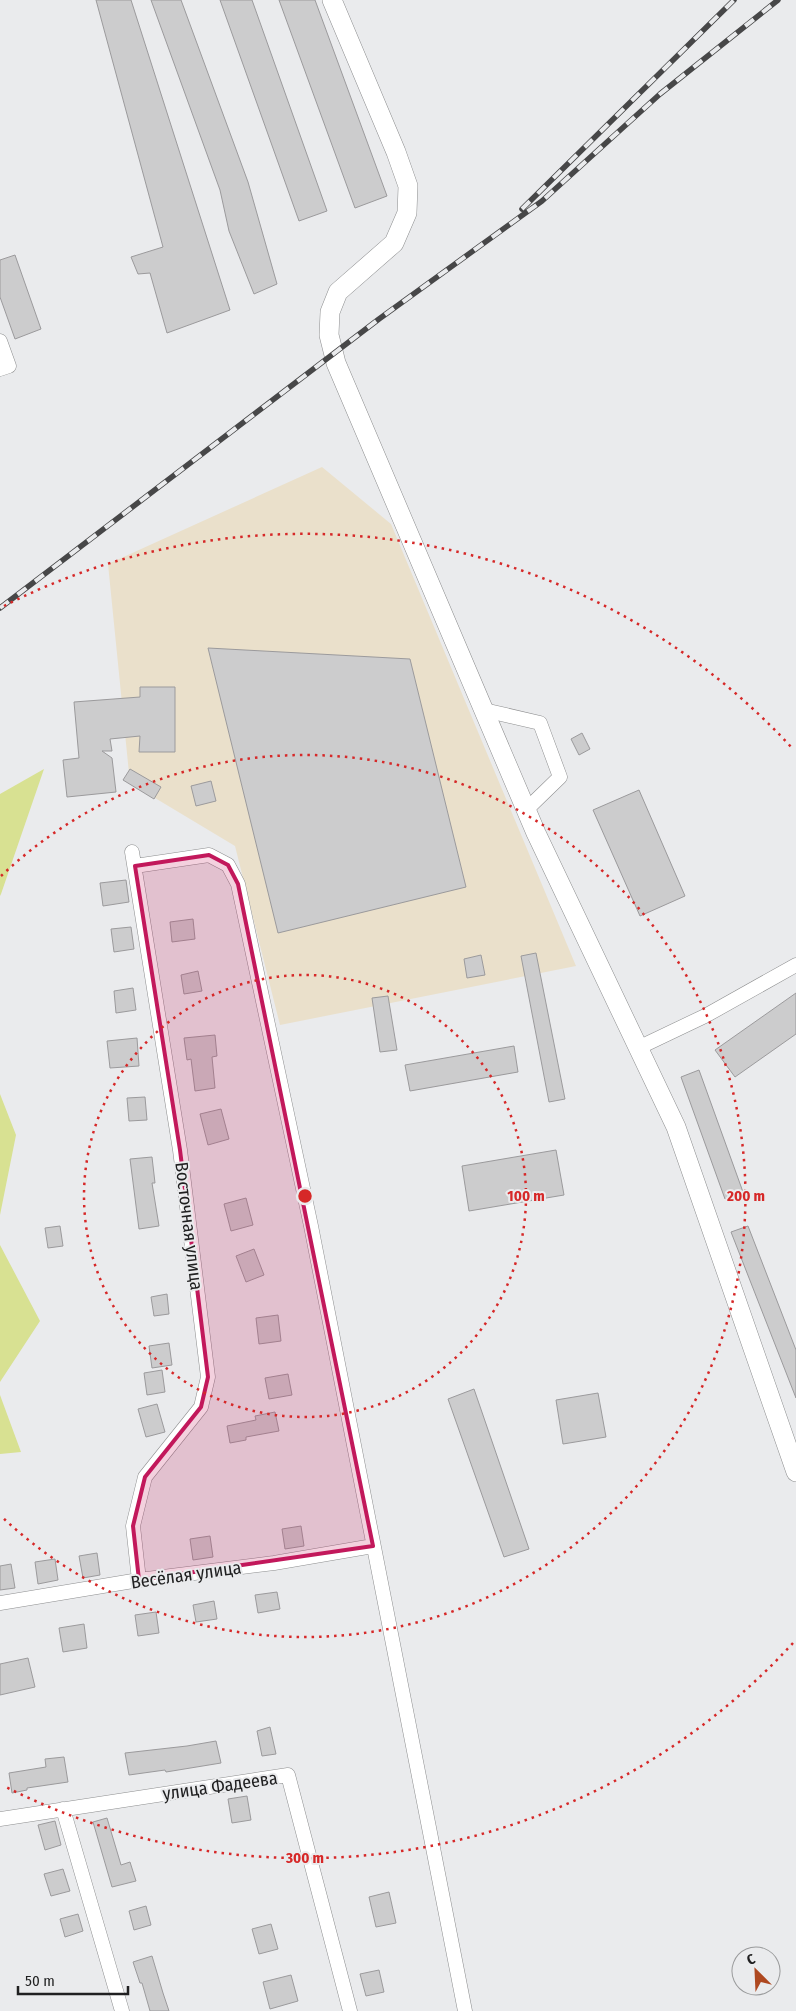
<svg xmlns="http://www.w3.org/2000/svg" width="796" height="2011" font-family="'Fira Sans Condensed',sans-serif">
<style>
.commercial{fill:#eae0cb}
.green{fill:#d8e192}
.building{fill:#cccccd;stroke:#9b9a9c}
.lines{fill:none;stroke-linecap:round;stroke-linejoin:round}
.street-casing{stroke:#8d8e8f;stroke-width:15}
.secondary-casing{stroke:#8d8e8f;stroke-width:20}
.street{stroke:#fff;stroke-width:14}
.secondary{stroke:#fff;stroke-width:19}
.rail-casing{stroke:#474748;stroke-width:5.5}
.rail{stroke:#eaebed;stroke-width:4;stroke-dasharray:11;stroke-linecap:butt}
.marked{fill:#c2185b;fill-opacity:0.2;stroke:#c2185b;stroke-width:4;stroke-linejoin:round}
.ring{fill:none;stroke:#d62828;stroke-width:2.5;stroke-dasharray:2.5 5}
.labels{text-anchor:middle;stroke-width:4;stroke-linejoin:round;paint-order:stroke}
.street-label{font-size:18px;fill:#202021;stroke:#eaebed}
.centre{fill:#d62828;stroke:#eaebed;stroke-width:2.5}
.ring-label{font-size:15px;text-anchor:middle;font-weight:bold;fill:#d62828;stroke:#eaebed;stroke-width:4;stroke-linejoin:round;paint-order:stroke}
</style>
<rect width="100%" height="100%" fill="#eaebed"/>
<path class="commercial" d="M322 467 391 524 576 966 280 1025 235 846 130 783 108 564Z"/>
<path class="green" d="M44 769 1 894 0 896V794Z
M0 1094 16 1135 0 1215Z
M0 1245 40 1321 0 1382Z
M0 1395 21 1452 0 1454Z"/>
<path class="building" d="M96 0H131L230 310 167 333 150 273 138 274 131 257 163 247Z
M151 0H181L248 182 277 284 254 294 229 231 220 190Z
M220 0H252L327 211 299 221Z
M279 0H315L387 196 355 208Z
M15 255 41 329 15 339 0 297V260Z
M208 648 410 659 466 887 278 933Z
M140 687H175V752H139L140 736 110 739 112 751H102L112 758 116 792 67 797 63 760 79 758 74 702 140 697Z
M582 733 590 749 579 755 571 739Z
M130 769 161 787 154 799 123 780Z
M211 781 216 801 196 806 191 786Z
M639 790 685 896 640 916 593 810Z
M126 880 129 902 103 906 100 883Z
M193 919 195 939 172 942 170 922Z
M131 927 134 949 114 952 111 929Z
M536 953 565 1099 549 1102 521 956Z
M481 955 485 975 467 978 464 959Z
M198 971 202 991 184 994 181 975Z
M133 988 136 1010 116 1013 114 991Z
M796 993V1034L735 1077 715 1050Z
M388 996 397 1050 380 1052 372 998Z
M215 1035 217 1056 212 1057 215 1088 195 1091 191 1059 187 1060 184 1038Z
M137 1038 139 1066 110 1068 107 1041Z
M514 1046 518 1072 410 1091 405 1065Z
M699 1070 743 1192 725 1199 681 1077Z
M145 1097 147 1120 129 1121 127 1098Z
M221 1109 229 1139 208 1145 200 1114Z
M556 1150 564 1195 469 1211 462 1166Z
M152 1157 155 1183H152L159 1226 139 1229 130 1159Z
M246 1198 253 1225 231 1231 224 1204Z
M60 1226 63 1246 48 1248 45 1228Z
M748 1226 796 1350V1398L731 1232Z
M254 1249 264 1275 246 1282 236 1256Z
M167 1294 169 1314 154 1316 151 1297Z
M278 1315 281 1341 259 1344 256 1318Z
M169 1343 172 1365 152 1368 149 1346Z
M162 1370 165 1392 147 1395 144 1373Z
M288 1374 292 1395 269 1399 265 1378Z
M474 1389 529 1549 504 1557 448 1399Z
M598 1393 606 1437 563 1444 556 1400Z
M157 1404 165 1432 146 1437 138 1409Z
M275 1412 279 1431 246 1437V1440L230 1443 227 1426 256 1420 255 1416Z
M301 1526 304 1546 285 1549 282 1529Z
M210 1536 213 1557 193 1560 190 1539Z
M97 1553 100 1575 83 1578 79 1556Z
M55 1559 58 1580 38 1584 35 1562Z
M11 1564 15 1588 0 1590V1566Z
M277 1592 280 1609 258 1613 255 1595Z
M214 1601 217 1619 196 1622 193 1605Z
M156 1612 159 1633 138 1636 135 1615Z
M84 1624 87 1648 63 1652 59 1628Z
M28 1658 35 1687 0 1695V1664Z
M270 1727 276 1754 262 1756 257 1731Z
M216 1741 221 1763 166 1772 165 1770 129 1775 125 1753 187 1746Z
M64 1757 68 1782 27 1788V1790L12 1793 9 1773 46 1767 45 1759Z
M247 1796 251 1820 232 1823 228 1799Z
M107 1818 121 1865 130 1862 136 1881 112 1887 93 1822Z
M55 1821 61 1845 45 1850 38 1825Z
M63 1869 70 1891 51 1896 44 1874Z
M389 1892 396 1923 376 1927 369 1897Z
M146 1906 151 1925 134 1930 129 1911Z
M78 1914 83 1931 65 1937 60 1919Z
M271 1924 278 1949 259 1954 252 1929Z
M152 1956 163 1993 169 2011H150L142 1983H140L133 1962Z
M379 1970 384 1992 366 1996 360 1974Z
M291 1975 298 2001 270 2009 263 1982Z"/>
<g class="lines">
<g class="street-casing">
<path id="street" d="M0 341 9 366 0 369
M484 710 540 723 560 777 526 810
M132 852 180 1150 208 1377 201 1407 145 1477 133 1526 139 1580
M135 866 209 855 228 865 238 884 311 1226 465 2011
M640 1047 705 1016 796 965
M0 1603 139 1580 274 1563 373 1546
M63 1809 122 2011
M0 1819 288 1775 350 2011"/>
</g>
<g class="secondary-casing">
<path id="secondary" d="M332 0 396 152 408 186 407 213 394 243 338 292 330 312 329 335 336 363 536 833 676 1127 796 1472"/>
</g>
<use href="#street" class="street"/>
<use href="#secondary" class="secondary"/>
<g class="rail-casing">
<path id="rail" d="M522 209 734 0
M0 608 379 319 542 201 660 94 778 0"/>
</g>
<use href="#rail" class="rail"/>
</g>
<path class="marked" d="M209 855 228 865 238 884 373 1546 139 1580 133 1526 145 1477 201 1407 208 1377 180 1150 135 866Z"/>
<g class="ring">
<circle cx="305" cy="1196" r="221"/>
<path d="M1 876A441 441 0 1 1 1 1516"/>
<path d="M793 1643A662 662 0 0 1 4 1786M4 606A662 662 0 0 1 793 749"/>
</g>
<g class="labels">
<g class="street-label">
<text transform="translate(189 1226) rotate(83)" y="6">Восточная улица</text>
<text transform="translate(186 1575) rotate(-8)" y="6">Весёлая улица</text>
<text transform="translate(220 1786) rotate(-8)" y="6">улица Фадеева</text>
</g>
</g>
<circle cx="305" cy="1196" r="8" class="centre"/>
<g class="ring-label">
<text x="526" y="1201">100 m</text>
<text x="746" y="1201">200 m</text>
<text x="305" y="1863">300 m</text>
</g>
<g transform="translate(756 1971) rotate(336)"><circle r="24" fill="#eaebed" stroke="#999a9b"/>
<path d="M0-4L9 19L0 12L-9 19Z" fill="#ae4820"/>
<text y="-8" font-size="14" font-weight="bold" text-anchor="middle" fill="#202021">С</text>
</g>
<path d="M18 1986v8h110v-8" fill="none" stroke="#202021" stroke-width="2.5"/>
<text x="25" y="1986" font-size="15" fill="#202021" stroke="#eaebed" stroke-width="4" paint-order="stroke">50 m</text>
</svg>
